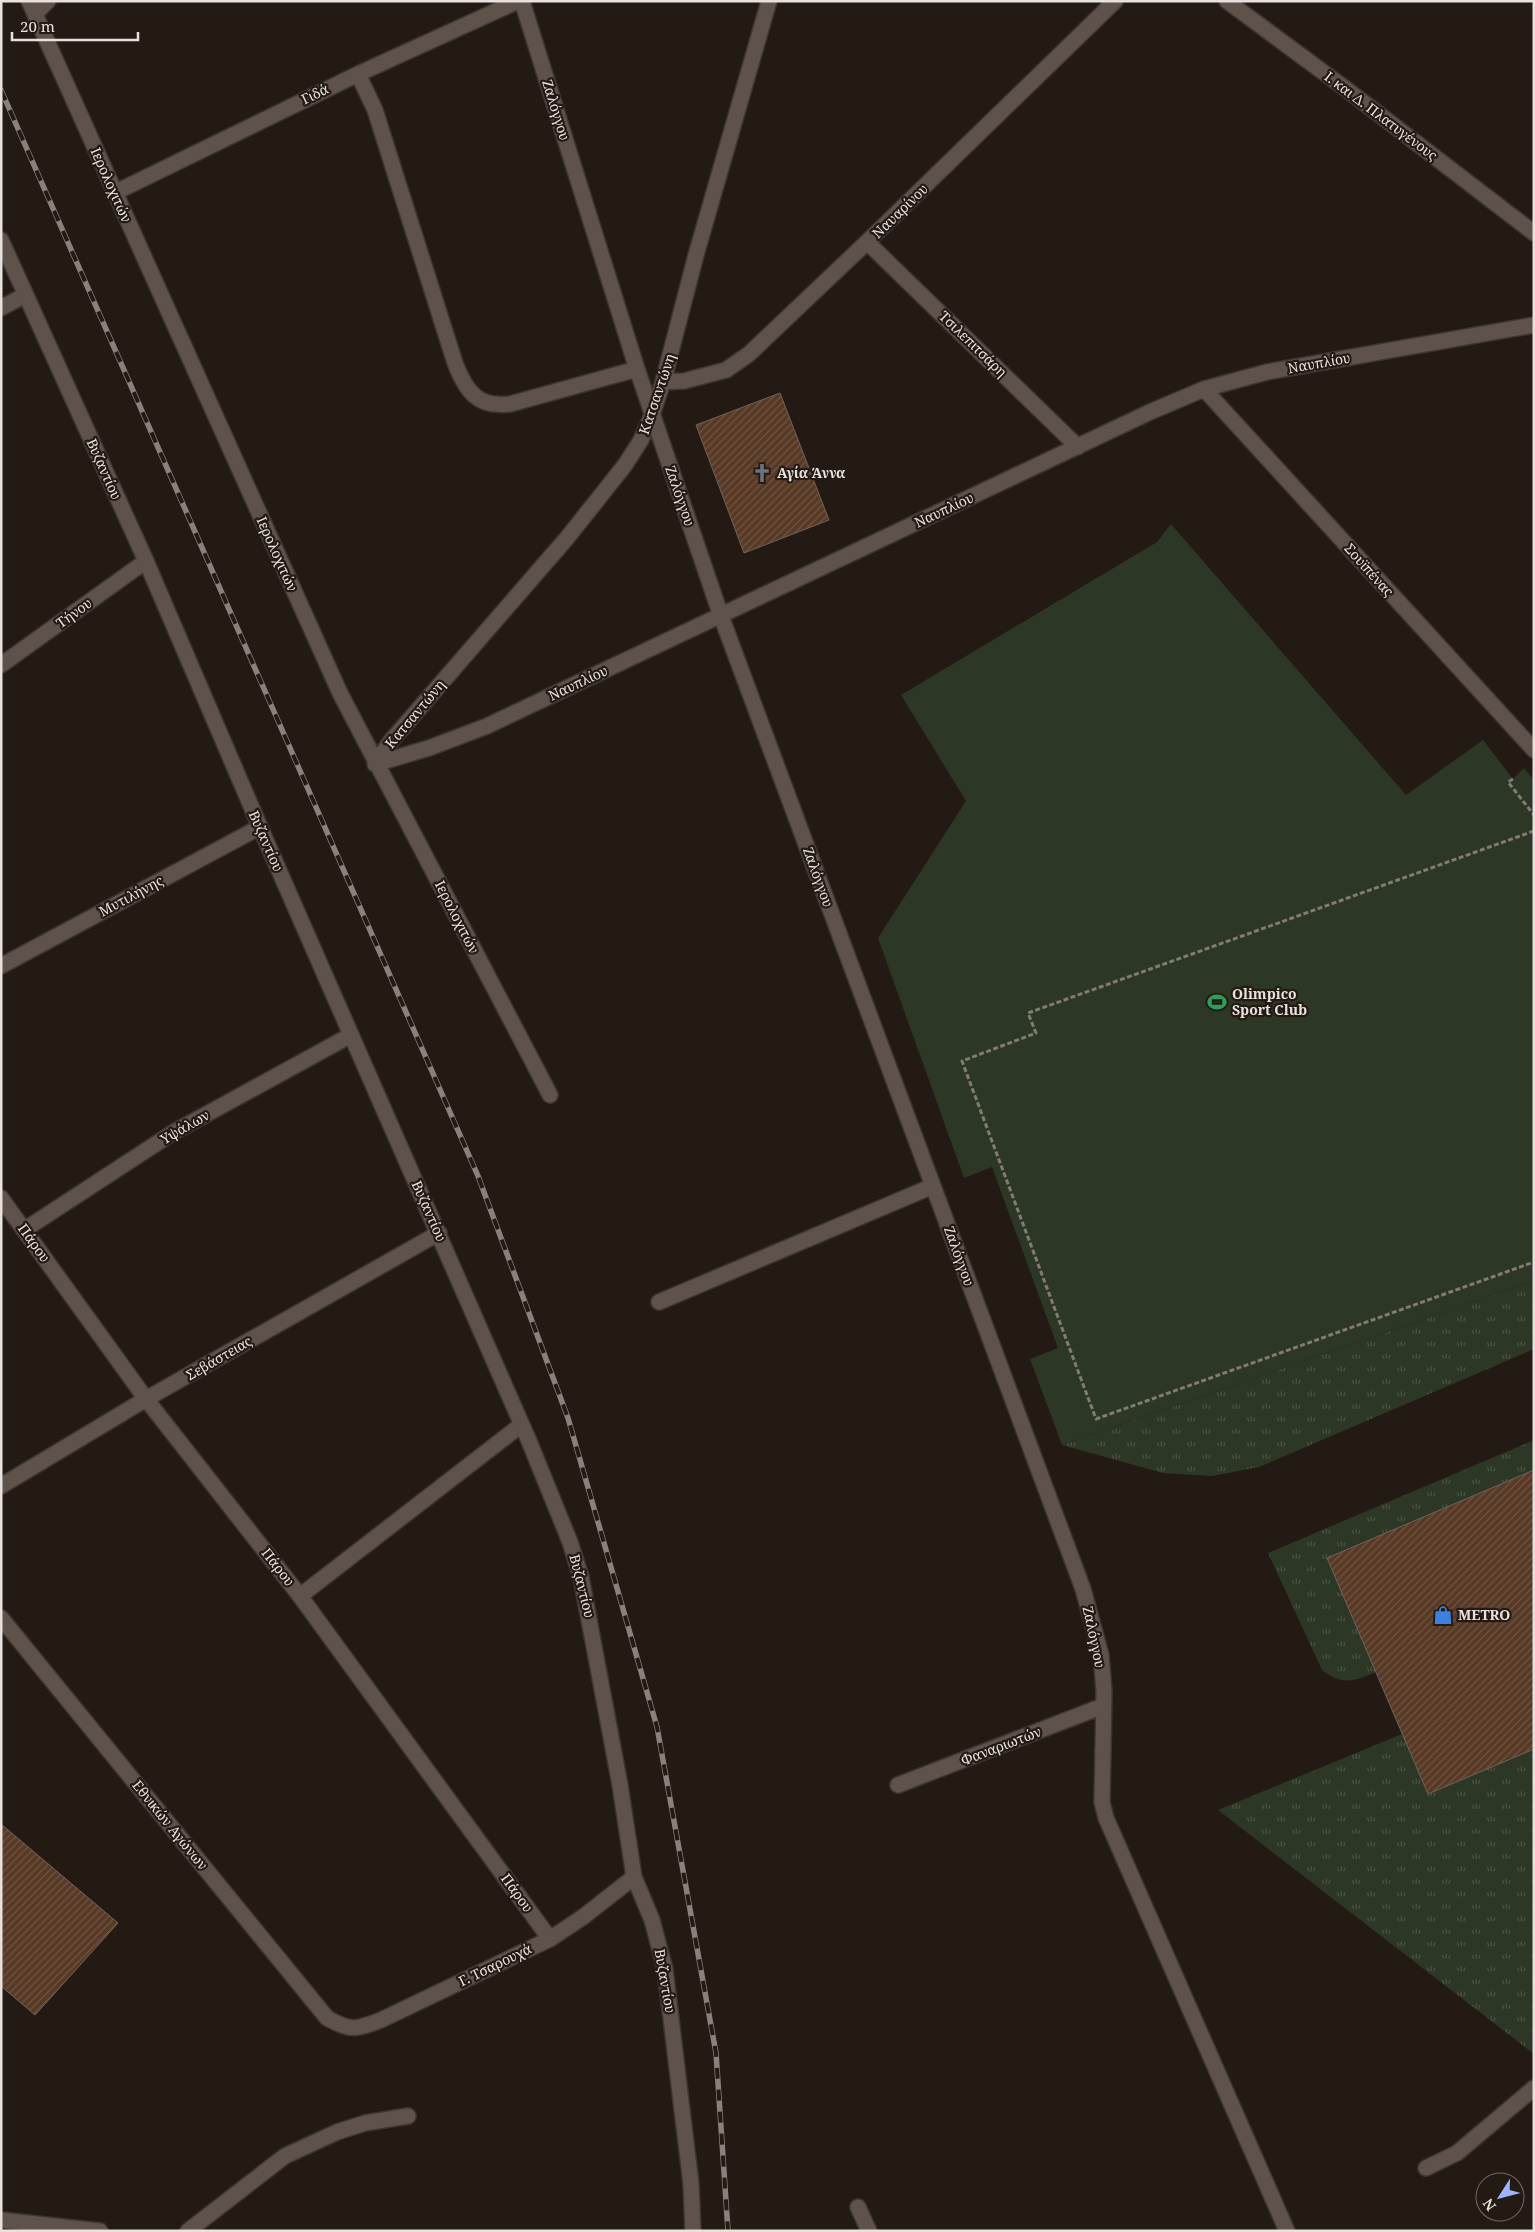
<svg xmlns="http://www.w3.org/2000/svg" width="1535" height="2232" font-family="'Noto Serif',serif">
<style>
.grass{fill:url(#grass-tufts)}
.pitch{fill:#2d3725}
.building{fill:url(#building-hatch);stroke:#6f635c}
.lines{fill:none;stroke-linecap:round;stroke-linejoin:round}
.lane-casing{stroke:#3d3532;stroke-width:18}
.street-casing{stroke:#3d3532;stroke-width:18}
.secondary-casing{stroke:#3d3532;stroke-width:18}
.path{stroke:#827a75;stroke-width:3;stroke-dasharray:5 2.5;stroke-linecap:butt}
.lane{stroke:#5e524b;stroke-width:15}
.street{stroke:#5e524b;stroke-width:15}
.secondary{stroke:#5e524b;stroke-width:15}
.rail-casing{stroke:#8a817c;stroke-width:5.5}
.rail{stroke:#241a14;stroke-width:4;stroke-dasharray:11;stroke-linecap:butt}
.labels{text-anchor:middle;stroke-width:4.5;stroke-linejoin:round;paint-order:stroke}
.street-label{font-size:14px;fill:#e8e1dd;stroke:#241a14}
.poi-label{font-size:14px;font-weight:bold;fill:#e8e1dd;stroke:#241a14;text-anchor:start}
</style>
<defs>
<pattern id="grass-tufts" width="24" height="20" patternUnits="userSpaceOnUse" patternTransform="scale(1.25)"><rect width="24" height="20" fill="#2d3725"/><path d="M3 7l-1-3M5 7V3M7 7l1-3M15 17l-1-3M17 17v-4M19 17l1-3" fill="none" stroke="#4b5444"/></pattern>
<pattern id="building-hatch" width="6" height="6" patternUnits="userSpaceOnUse" patternTransform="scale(1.25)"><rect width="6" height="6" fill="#573925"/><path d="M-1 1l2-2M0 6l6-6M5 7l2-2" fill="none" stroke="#6f5544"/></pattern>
</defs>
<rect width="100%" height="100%" fill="#241a14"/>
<path class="grass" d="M1534 1281V1349L1259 1467 1212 1476 1163 1473 1062 1445Z
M1534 1440V1470L1376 1672C1355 1681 1341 1686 1322 1670L1268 1553Z
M1402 1734 1534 1749V2054L1218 1810Z"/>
<path class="pitch" d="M1171 524 1406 795 1483 740 1513 779 1524 768 1534 780V1281L1062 1445 1030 1359 1058 1348 992 1167 964 1178 878 938 966 801 901 695 1157 542Z"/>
<path class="building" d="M780 393 829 520 744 553 696 425Z
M1534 1470V1749L1428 1794 1327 1558Z
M1 1824 118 1923 35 2015 1 1986Z"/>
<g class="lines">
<g class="lane-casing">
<path id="lane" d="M1 308 25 295
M24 1230 174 1132 351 1035
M300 1596 521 1425
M1103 1750 1102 1802 1106 1818 1287 2231
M1426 2168 1457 2153 1534 2088
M1 2220 100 2231
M188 2231 285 2156 337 2132 365 2123 408 2116"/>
</g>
<g class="street-casing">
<path id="street" d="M29 1 340 693 550 1095
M522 1 637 369 721 616 1083 1589 1101 1655 1104 1691 1103 1750
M1227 1 1346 89 1534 233
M35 14 48 1
M358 74 375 110 455 363C466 391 477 408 510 404L637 369
M114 193 358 74 518 1
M867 242 1078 447
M663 382 684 381 726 370 749 354 867 242 1115 1
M1204 389 1534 750
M1 665 146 561
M375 764 429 748 487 726 1150 412 1204 389 1267 372 1534 325
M375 764 391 741 567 538 625 465 641 440 652 415 663 382 696 255 769 1
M260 827 529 1441 570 1542 581 1577 620 1785 634 1877 652 1920 665 1969 691 2184 693 2231
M1 1198 146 1399 300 1596 550 1939
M659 1302 933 1186
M1 1486 146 1399 439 1233
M1 1618 327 2018C350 2031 356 2030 381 2020L550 1939 583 1917 634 1877
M898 1785 1103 1706
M858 2207 869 2231"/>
</g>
<g class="secondary-casing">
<path id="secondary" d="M1 240 146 561 260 827 1 966"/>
</g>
<path class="path" d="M1513 779 1508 782 1534 815
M1534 831 1028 1013 1036 1033 962 1061 1096 1419 1534 1262"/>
<use href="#lane" class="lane"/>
<use href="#street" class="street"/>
<use href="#secondary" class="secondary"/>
<g class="rail-casing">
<path id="rail" d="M1 90 478 1176 568 1418 657 1727 716 2053 728 2231"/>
</g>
<use href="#rail" class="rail"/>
</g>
<defs>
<g id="church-bare" transform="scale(1.5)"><path d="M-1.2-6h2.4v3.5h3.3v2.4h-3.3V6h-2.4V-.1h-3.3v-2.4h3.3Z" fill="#6b7280" stroke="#241a14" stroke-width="2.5" paint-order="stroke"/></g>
<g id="stadium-bare" transform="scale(1.5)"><path d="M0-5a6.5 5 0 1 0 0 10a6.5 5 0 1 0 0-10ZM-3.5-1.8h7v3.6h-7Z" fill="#2e9e5b" stroke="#241a14" stroke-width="2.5" paint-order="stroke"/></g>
<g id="shop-bare" transform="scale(1.5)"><path d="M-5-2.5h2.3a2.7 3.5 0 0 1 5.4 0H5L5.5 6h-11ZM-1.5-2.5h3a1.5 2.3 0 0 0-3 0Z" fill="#3f7fe0" stroke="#241a14" stroke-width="2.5" paint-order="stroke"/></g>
</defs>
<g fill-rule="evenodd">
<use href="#church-bare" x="762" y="473"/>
<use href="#stadium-bare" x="1217" y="1002"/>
<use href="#shop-bare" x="1443" y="1615"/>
</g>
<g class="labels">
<g class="street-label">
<text transform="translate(315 94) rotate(-26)" y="5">Γιδά</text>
<text transform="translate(556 110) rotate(73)" y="5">Ζαλόγγου</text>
<text transform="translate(1381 116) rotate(37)" y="5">Ι. και Δ. Πλατυγένους</text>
<text transform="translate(111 185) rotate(66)" y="5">Ιερολοχιτών</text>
<text transform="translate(900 211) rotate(-44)" y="5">Ναυαρίνου</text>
<text transform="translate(973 344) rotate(44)" y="5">Τσιλεπιτσάρη</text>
<text transform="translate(1319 363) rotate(-10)" y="5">Ναυπλίου</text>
<text transform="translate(657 394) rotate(-71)" y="5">Κατσαντώνη</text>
<text transform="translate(104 469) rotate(66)" y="5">Βυζαντίου</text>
<text transform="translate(680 496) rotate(71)" y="5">Ζαλόγγου</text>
<text transform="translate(944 510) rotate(-25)" y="5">Ναυπλίου</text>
<text transform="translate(277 554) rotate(66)" y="5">Ιερολοχιτών</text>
<text transform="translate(1369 570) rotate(48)" y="5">Σουϊπένας</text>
<text transform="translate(74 613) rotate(-36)" y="5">Τήνου</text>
<text transform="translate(578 683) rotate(-25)" y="5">Ναυπλίου</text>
<text transform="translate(415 714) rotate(-50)" y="5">Κατσαντώνη</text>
<text transform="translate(266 841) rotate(66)" y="5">Βυζαντίου</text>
<text transform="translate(818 877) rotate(70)" y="5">Ζαλόγγου</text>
<text transform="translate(131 896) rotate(-28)" y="5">Μυτιλήνης</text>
<text transform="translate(457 917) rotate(63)" y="5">Ιερολοχιτών</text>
<text transform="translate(185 1127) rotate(-30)" y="5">Υψάλων</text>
<text transform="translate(429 1211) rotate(66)" y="5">Βυζαντίου</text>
<text transform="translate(34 1243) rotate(54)" y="5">Πάρου</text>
<text transform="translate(959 1256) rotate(70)" y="5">Ζαλόγγου</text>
<text transform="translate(219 1358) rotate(-30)" y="5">Σεβάστειας</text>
<text transform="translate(278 1567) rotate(52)" y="5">Πάρου</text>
<text transform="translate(582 1586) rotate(76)" y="5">Βυζαντίου</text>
<text transform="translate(1094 1637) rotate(78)" y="5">Ζαλόγγου</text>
<text transform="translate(1001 1746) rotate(-21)" y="5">Φαναριωτών</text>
<text transform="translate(170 1825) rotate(51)" y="5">Εθνικών Αγώνων</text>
<text transform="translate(517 1893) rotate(54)" y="5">Πάρου</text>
<text transform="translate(495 1965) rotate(-26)" y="5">Γ. Τσαρουχά</text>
<text transform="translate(665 1981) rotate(80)" y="5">Βυζαντίου</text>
</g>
<g class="poi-label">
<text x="777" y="478">Αγία Άννα</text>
<text x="1232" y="999">Olimpico<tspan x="1232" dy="16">Sport Club</tspan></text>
<text x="1458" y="1620">METRO</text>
</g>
</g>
<rect width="1535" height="2232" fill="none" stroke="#e8e1dd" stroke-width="5"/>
<g transform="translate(1500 2197) rotate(234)"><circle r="24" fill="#241a14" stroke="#726a64"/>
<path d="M0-4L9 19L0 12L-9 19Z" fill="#9cb4fd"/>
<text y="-8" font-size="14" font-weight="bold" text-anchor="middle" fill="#e8e1dd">N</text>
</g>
<path d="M12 32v8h126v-8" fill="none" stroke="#e8e1dd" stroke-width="2.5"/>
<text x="20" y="32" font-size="15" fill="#e8e1dd" stroke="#241a14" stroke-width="4" paint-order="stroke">20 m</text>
</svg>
